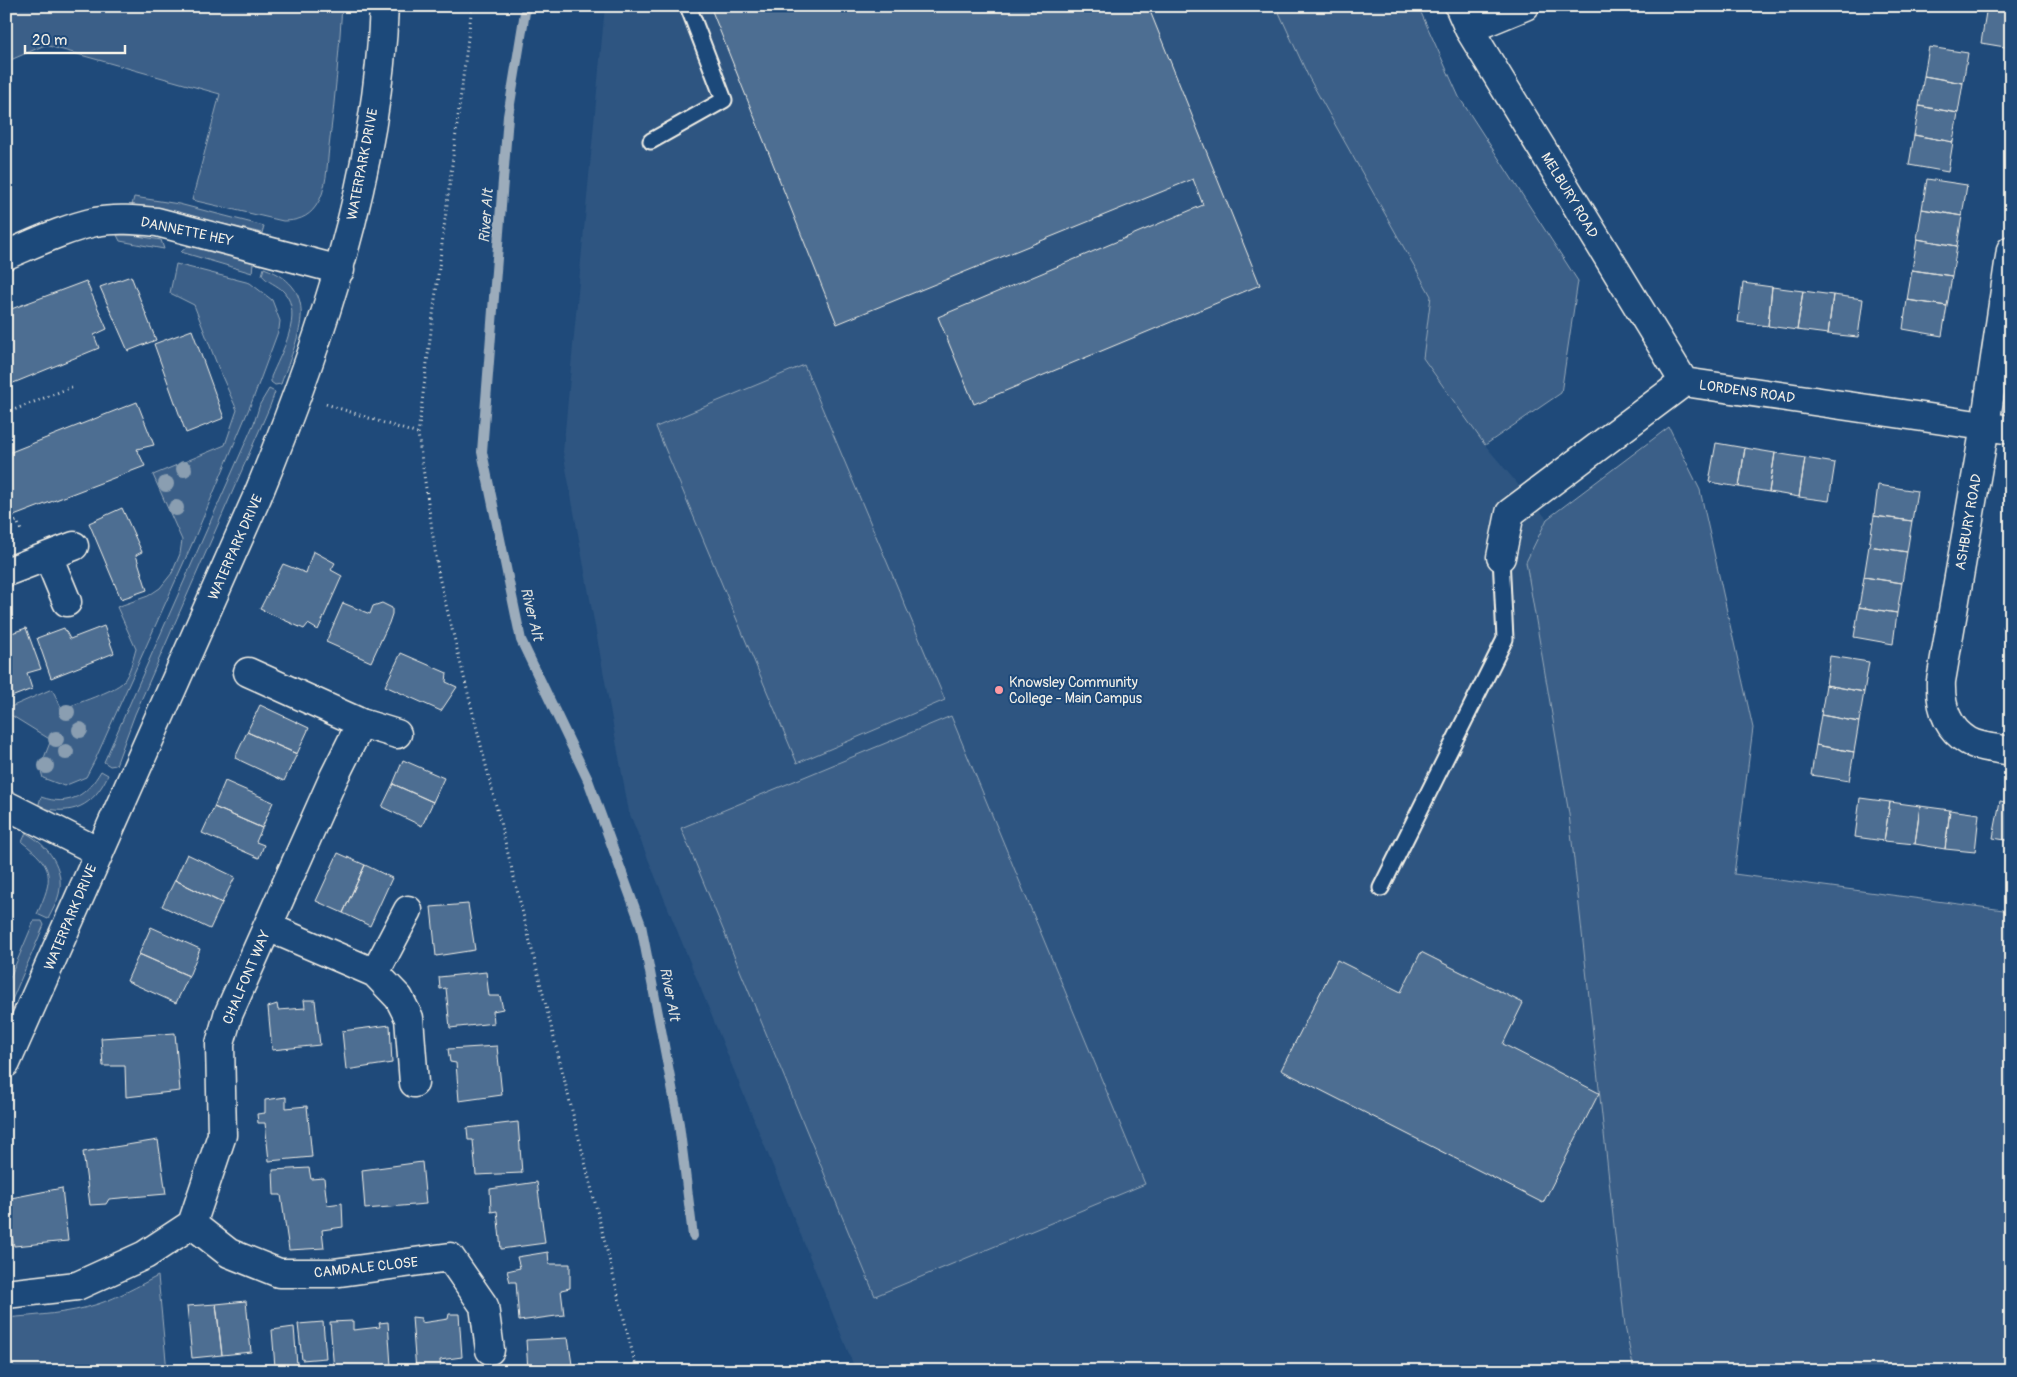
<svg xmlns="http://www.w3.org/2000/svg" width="2017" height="1377" font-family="Pangolin,sans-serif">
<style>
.built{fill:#2d5581}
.green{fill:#3a5f88;stroke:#97a8b8}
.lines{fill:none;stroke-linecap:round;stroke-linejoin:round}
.stream{stroke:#9cacbb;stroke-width:10}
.building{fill:#4d6e92;stroke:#f4f1e8}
.lane-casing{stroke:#f4f1e8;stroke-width:19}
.street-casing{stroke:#f4f1e8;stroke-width:31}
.secondary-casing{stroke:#f4f1e8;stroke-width:31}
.path{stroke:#f4f1e8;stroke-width:3;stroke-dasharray:1 4;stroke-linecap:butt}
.lane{stroke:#1f4a7a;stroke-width:15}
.street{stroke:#1f4a7a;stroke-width:28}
.secondary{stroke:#1f4a7a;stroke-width:28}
.tree{fill:#8a9eb1}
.poi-dot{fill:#ff9aa2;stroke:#1f4a7a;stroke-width:2}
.labels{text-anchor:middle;stroke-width:4;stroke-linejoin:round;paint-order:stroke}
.street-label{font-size:14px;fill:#f4f1e8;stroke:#1f4a7a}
.poi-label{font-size:14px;fill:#f4f1e8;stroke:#1f4a7a;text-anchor:start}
.water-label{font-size:15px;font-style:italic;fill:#dee0dd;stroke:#1f4a7a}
</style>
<rect width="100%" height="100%" fill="#1f4a7a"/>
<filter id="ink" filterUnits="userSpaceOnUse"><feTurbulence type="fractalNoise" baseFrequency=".02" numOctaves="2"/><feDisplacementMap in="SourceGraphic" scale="10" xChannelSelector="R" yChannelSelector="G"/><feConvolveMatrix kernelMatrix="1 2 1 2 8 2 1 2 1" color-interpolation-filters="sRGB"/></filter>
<g filter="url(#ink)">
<path class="built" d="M605 6H1276L1309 78 1431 296 1423 358 1485 445 1547 519 1526 563 1569 814 1625 1326 1634 1371H1020L1021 1364 910 1371H856L629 812 563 452Z"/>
<path class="green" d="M6 6H342C339 53 335 100 329 147 327 165 327 191 316 206 308 218 296 221 283 221L192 200 220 94 45 45 6 62Z
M1276 6H1418L1459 97 1578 281 1561 393 1485 445 1423 358 1431 296 1309 78Z
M134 197 179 204 264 226 262 233 151 207 132 205Z
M117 235H132L161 240 164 249 120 241Z
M188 246 253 263 252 273 181 252Z
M176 264 250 283 272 300 280 321 279 329 253 399 192 544 95 760 86 777 64 786 43 778 40 768 51 740 6 712V709L52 689 62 709C75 704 115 691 123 682 130 673 133 659 136 649L117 607 148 596 160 588 172 573 180 554 182 540 153 475 225 445 237 410 220 372 194 305 170 293Z
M264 268C325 290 296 340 281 384L275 385 271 382V377C281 353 304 315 284 292 278 285 267 282 262 275Z
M804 365 945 700 797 763 656 427Z
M269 389 275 392 270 406 135 714 116 765 110 766 104 762 254 423 260 404Z
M1669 427 1700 490 1753 728 1734 874 2011 911V1371H1634L1625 1326 1569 814 1526 562 1547 519Z
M951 716 1145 1184 875 1296 681 828Z
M101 771 108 775C93 807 72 816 38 807L41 797C70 807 87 795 101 771Z
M26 833C48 845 65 868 59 894 57 903 52 911 48 919L37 914C54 877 54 867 22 842Z
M34 921H42L44 925 6 1014V987Z
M158 1276 167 1371H6V1318C37 1315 68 1314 98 1304 119 1297 138 1286 158 1276Z"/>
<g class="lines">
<path class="stream" d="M526 6 508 116 482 452 521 640 588 780 641 925 679 1124 693 1236"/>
</g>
<path class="building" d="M710 6H1148L1260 285 974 404 938 317 1203 205 1193 179 837 324Z
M1987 6H2011V48L1981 43Z
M1929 47 1968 53 1963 83 1924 76Z
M1924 76 1963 83 1958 113 1919 106Z
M1919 106 1958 113 1953 142 1914 135Z
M1914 135 1953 142 1948 172 1909 165Z
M1927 179 1967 185 1962 216 1922 209Z
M1922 209 1962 216 1957 246 1917 239Z
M1917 239 1957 246 1952 276 1912 270Z
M1912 270 1952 276 1947 306 1907 300Z
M131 276 156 340 128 351 100 287Z
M86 281 107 329 94 335 99 348 6 386V311Z
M1743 283 1772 287 1768 326 1738 322Z
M1772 287 1803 291 1797 330 1768 326Z
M1803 291 1833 295 1828 334 1797 330Z
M1833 295 1863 299 1858 337 1828 334Z
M1907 300 1947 306 1942 336 1903 329Z
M192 330 224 418 186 433 154 344Z
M137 402 154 445 137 449 145 466 6 519V454Z
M1716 443 1745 448 1739 487 1709 482Z
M1745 448 1775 453 1769 492 1739 487Z
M1775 453 1805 458 1799 497 1769 492Z
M1805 458 1835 463 1829 501 1799 497Z
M1878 485 1917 491 1912 521 1874 516Z
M122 508 142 552 136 555 147 590 121 599 89 523Z
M1874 516 1912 521 1907 552 1869 546Z
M1869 546 1907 552 1902 583 1864 577Z
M313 551 335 563 331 570 342 576 318 630 308 624 304 629 260 609 283 564 306 573Z
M1864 577 1902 583 1897 613 1859 607Z
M2008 598H2011V629L2003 628Z
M343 603 370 614 373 606 382 603 392 608V614L389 623 371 662 326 642Z
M1859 607 1897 613 1893 644 1854 637Z
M104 626 114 653 51 678 37 638 64 628 70 639Z
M26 628 41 669 27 673 32 689 6 699V635Z
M401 653 447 673 446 682 457 687 441 711 385 686Z
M1830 656 1869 662 1864 692 1826 685Z
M1826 685 1864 692 1859 722 1821 715Z
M260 705 309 728 297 754 247 732Z
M1821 715 1859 722 1854 752 1816 745Z
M247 732 297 754 284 781 235 758Z
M1816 745 1854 752 1849 781 1811 775Z
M403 760 444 778 433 802 393 784Z
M225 781 273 802 262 828 214 807Z
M393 784 433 802 422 826 382 807Z
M1860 798 1890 802 1884 841 1855 837Z
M2000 801 2011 803V841L1993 838Z
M1890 802 1920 806 1915 844 1884 841Z
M1920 806 1950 810 1945 849 1915 844Z
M214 807 262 828 256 842 264 845 259 858 202 833Z
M1950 810 1979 814 1975 852 1945 849Z
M338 853 365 865 343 913 316 901Z
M187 854 235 877 222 903 175 880Z
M365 865 392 878 370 926 343 913Z
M175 880 222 903 210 929 162 906Z
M468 904 475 950 436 956 431 907Z
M151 927 200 949 189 976 139 954Z
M1421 952 1523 1003 1503 1044 1599 1093 1543 1203 1281 1070 1337 960 1401 992Z
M139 954 189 976 176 1003 127 981Z
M486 972 489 996H500L503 1009 493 1011 494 1023 450 1028 446 988 440 989 439 977Z
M304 1000H315L320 1045 272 1050 268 1007 277 1004 278 1010 305 1008Z
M390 1025 392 1063 346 1070 342 1031Z
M175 1033 180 1091 126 1097 125 1066H103L101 1038Z
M497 1046 502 1095 459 1101 456 1063 450 1062 448 1049Z
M286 1097V1108L307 1106 312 1157 269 1161 265 1123H258L257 1114 265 1113V1100Z
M518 1122 522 1173 476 1175 473 1140H468L467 1128Z
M158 1140 166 1194 109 1199 106 1204 90 1205 83 1152Z
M422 1162 426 1204 365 1209 362 1170Z
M309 1168 311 1179 324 1178 327 1205 342 1203 343 1227 322 1230 324 1248 289 1250 281 1195H274L273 1170Z
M537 1182 545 1243 501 1249 497 1211 491 1212 490 1189Z
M62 1188 68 1241 14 1246 6 1208V1199Z
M548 1252 549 1264H570V1288L561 1290 564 1315 519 1321 516 1282H510L507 1271 520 1268 517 1257Z
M246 1301 251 1352 222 1355 216 1304Z
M216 1304 222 1355 192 1358 187 1306Z
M449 1314H459L462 1357 440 1360 441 1371H416L412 1317 421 1318V1323L448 1319Z
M353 1321V1330L380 1327 379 1323 388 1322 391 1366 334 1371 330 1322Z
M323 1322 326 1358 302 1360 298 1324Z
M294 1327 297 1365 275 1367 272 1330Z
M568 1338 573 1371H528L526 1340Z"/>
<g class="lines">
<g class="lane-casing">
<path id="lane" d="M651 141 724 100 688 6
M1381 888 1505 639 1501 557"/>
</g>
<g class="street-casing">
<path id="street" d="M1459 6 1469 29 1684 382
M1469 29 1525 6
M2011 250 1985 426 1941 681C1940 705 1946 728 1968 741 1980 748 1997 748 2011 751
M6 255C35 243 64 229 95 222 115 218 137 220 157 222L340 270
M48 556 67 602
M1501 557 1510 513 1684 382 2011 430
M6 572 74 546
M248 672 361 723 397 734
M6 805 99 852
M408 910 375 973 399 998 409 1018 414 1083
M268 927 375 973
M192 1224 229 1253 279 1273H333L450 1257 484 1306 490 1350
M6 1294 77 1286 145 1255 192 1224 222 1135 220 1044 228 1015 334 777 361 723"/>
</g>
<g class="secondary-casing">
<path id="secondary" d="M6 1063 257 497C321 342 378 174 384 6"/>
</g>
<path class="path" d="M472 6 418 434 439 577 637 1371
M326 404 418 434
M6 413 72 387
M6 525 17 521 22 533"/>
<use href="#lane" class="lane"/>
<use href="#street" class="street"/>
<use href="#secondary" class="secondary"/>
</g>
<g class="tree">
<circle cx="184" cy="469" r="8"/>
<circle cx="166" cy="484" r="8"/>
<circle cx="176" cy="508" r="8"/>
<circle cx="67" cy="712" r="8"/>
<circle cx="80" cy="730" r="8"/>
<circle cx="56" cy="739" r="8"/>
<circle cx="66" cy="752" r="8"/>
<circle cx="46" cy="766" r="8"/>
</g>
</g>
<circle class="poi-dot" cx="999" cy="690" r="5"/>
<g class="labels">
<g class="street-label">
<text transform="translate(362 164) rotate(-79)" y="5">WATERPARK DRIVE</text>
<text transform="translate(1570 195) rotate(59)" y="5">MELBURY ROAD</text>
<text transform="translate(187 231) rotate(12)" y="5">DANNETTE HEY</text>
<text transform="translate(1747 391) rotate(8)" y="5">LORDENS ROAD</text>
<text transform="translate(1968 522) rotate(-80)" y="5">ASHBURY ROAD</text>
<text transform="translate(235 547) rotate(-66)" y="5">WATERPARK DRIVE</text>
<text transform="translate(70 917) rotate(-67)" y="5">WATERPARK DRIVE</text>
<text transform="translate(246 977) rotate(-67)" y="5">CHALFONT WAY</text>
<text transform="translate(366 1267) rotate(-6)" y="5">CAMDALE CLOSE</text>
</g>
<g class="poi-label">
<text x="1009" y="687">Knowsley Community<tspan x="1009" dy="16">College - Main Campus</tspan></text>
</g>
<g class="water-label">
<text transform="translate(486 216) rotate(-86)" y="5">River Alt</text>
<text transform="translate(532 614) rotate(76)" y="5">River Alt</text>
<text transform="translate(670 994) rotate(79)" y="5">River Alt</text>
</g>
</g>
<rect width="2017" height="1377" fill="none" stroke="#1f4a7a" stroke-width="25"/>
<rect x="12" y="12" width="1992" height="1352" fill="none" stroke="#f4f1e8" stroke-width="2" filter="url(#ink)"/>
<path d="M25 45v8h100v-8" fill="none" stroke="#f4f1e8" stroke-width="2.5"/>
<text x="32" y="45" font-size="15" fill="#f4f1e8" stroke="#1f4a7a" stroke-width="4" paint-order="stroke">20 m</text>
</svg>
